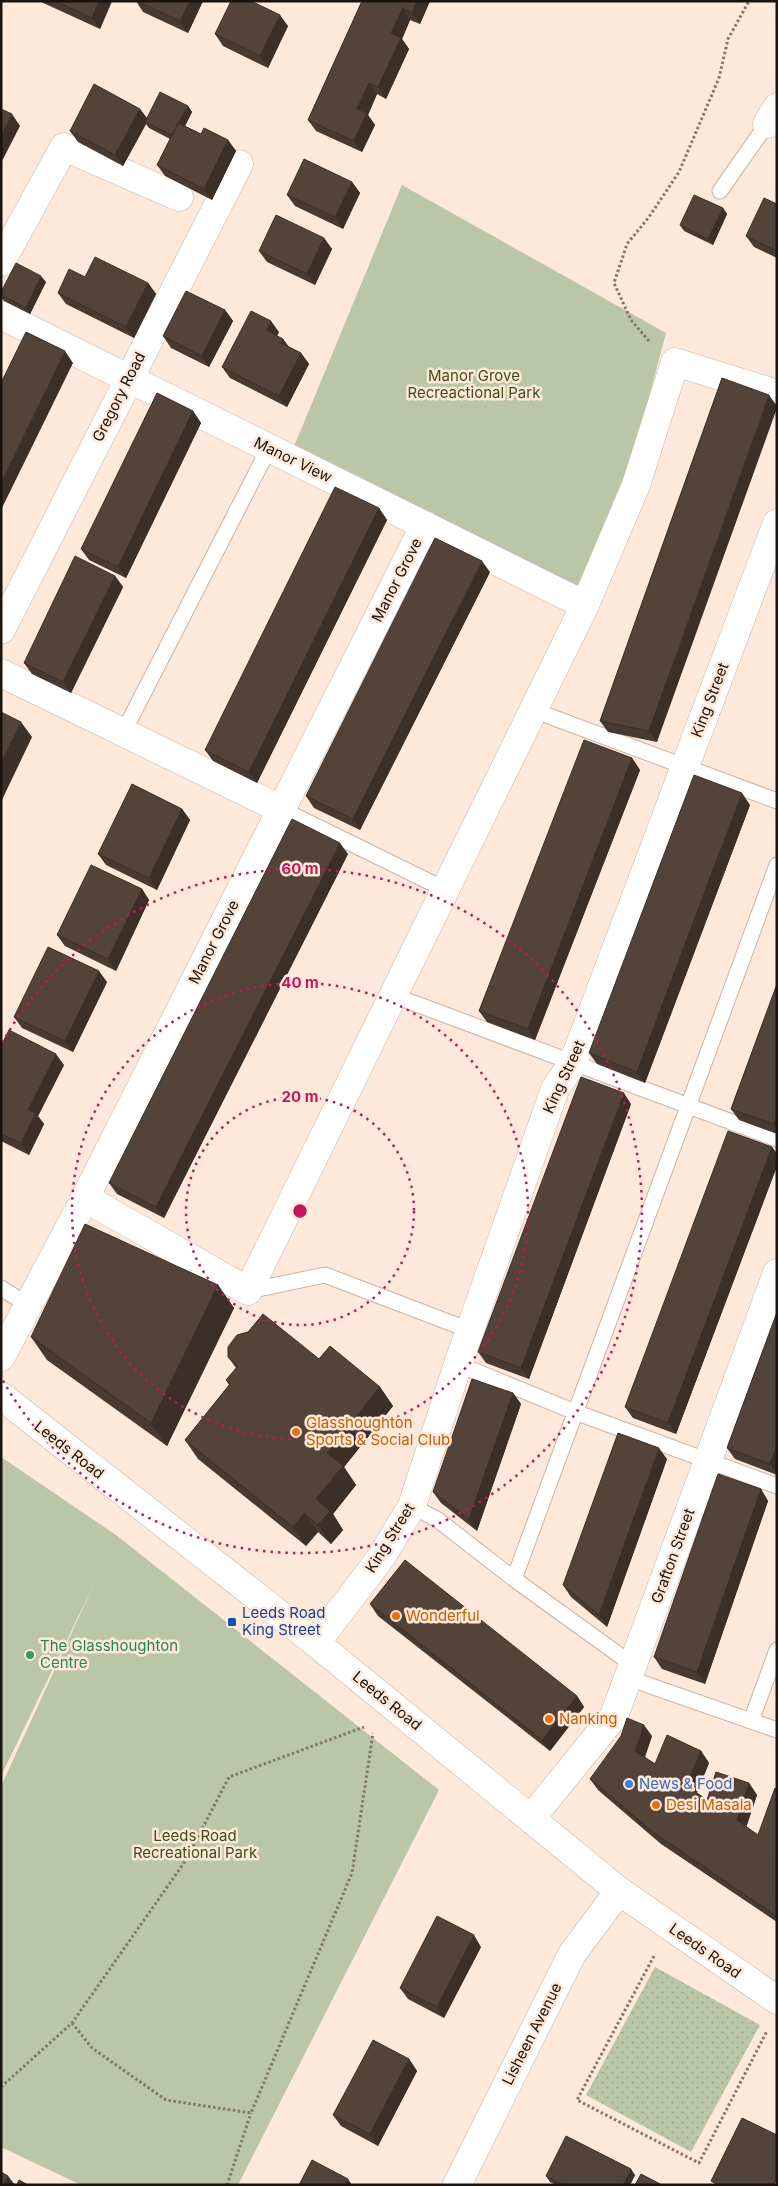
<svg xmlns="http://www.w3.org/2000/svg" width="778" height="2186" font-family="Inter,sans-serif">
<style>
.grass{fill:url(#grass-dots)}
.park{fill:#bac6a6}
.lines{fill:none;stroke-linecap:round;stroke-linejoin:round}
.lane-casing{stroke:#c8b4a6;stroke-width:17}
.street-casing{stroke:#c8b4a6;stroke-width:29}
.primary-casing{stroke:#c8b4a6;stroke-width:29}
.path{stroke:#84766d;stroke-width:3;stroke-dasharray:2.5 2.5;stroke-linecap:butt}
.lane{stroke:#fff;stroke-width:15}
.street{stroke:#fff;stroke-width:28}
.primary{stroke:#fff;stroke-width:28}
.wall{fill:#483a30}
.shaded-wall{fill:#3b2f27}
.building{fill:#544338;stroke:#3b2f27}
.ring{fill:none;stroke:#c2185b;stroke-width:2.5;stroke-dasharray:2.5 5}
.food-dot{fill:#e8710a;stroke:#fde8da;stroke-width:2}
.transit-dot{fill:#1a4fb4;stroke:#fde8da;stroke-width:2}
.leisure-dot{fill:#2e9e5b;stroke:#fde8da;stroke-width:2}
.shop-dot{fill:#3f7fe0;stroke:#fde8da;stroke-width:2}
.labels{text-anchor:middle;stroke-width:5;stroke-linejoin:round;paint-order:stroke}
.park-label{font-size:15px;fill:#3d4e16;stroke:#fde8da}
.street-label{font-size:15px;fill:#1a130e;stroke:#fde8da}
.food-label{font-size:15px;fill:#c56008;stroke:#fde8da;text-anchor:start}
.transit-label{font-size:15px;fill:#164399;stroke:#fde8da;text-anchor:start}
.leisure-label{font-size:15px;fill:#27864d;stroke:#fde8da;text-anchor:start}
.shop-label{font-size:15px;fill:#366cbe;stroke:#fde8da;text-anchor:start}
.centre{fill:#c2185b;stroke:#fde8da;stroke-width:2.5}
.ring-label{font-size:15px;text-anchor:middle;font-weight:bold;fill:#c2185b;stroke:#fde8da;stroke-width:5;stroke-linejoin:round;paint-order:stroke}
</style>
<defs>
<pattern id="grass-dots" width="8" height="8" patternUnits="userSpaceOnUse" patternTransform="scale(1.25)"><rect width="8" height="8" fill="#bac6a6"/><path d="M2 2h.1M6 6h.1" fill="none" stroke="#9fa98e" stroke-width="1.8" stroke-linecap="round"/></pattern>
</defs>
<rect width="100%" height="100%" fill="#fde8da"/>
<path class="grass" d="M655 1967 760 2025 691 2152 586 2095Z"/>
<path class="park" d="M402 185 666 333 628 476 581 596 293 449Z
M1 1457 116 1535 439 1790 238 2185H81L1 2147V1786L95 1582 1 1776Z"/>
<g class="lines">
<g class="lane-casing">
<path id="lane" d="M720 191 767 124
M533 710 777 801
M123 733 269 448
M281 809 444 889
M395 996 777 1139
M1 1288 28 1305
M248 1291 325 1275 469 1330
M458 1364 575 1412 777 1486
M412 1506 438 1520 514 1579 633 1665
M514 1579 777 865
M628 1678 777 1730
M751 1721 777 1650"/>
</g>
<g class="street-casing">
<path id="street" d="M767 124 777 107
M1 262 64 147 179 197
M1 315 585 605
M1 630 239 164
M1 673 281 809
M85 1198 248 1291 585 605 636 485 675 362 777 394
M1 1357 85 1198 425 525
M316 1643 382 1556 412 1506 458 1364 555 1089 573 1063 777 523
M532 1817 614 1716 777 1273
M457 2185 572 1954 619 1891"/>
</g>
<g class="primary-casing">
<path id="primary" d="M1 1396 316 1643 619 1891 777 2000"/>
</g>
<path class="path" d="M649 341 631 320 614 283 627 244 649 217 679 172 719 78 728 39 749 1
M654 1956 577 2100 699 2163 767 2031
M72 2023 92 2048 166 2100 251 2113 352 1873 373 1733
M1 2087 72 2023 186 1860 229 1777 364 1727
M227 2185 251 2113"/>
<use href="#lane" class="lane"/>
<use href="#street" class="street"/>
<use href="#primary" class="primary"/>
</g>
<path class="wall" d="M39 1H112L100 29Z
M136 1H203L188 33 143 12Z
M362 1H430L420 24 410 20 402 39 409 49 386 99 377 94 368 115 375 125 362 152 316 131 308 120Z
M288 26 268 68 223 46 215 34Z
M188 106 192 112 185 126 201 134 228 140 236 151 212 200 165 176 157 165 170 139 149 128 146 124 123 166 78 142 70 131 140 109 147 118Z
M352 182 360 193 343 229 295 206 287 195Z
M777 204V258L754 247 746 236Z
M723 208 727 214 713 245 684 231 680 225Z
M324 238 332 249 315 285 267 262 259 251Z
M46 282 30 314 4 301 1 297V292Z
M148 283 156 294 134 338 66 304 58 293Z
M225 310 233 321 209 367 171 348 163 336Z
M279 332 277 336 283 339 289 347 301 353 309 364 287 407 230 378 222 367Z
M722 378 657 742 608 732 600 721Z
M193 411 201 423 126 578 89 560 81 549Z
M379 508 387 520 257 783 213 761 205 750Z
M490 572 360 830 314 808 306 796Z
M115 576 123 587 71 693 32 674 24 663Z
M632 758 640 770 535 1040 487 1022 479 1011Z
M750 805 645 1083 597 1064 589 1053Z
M182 809 190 820 157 890 106 865 98 854Z
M348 854 164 1218 117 1194 109 1183Z
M142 889 149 900 116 971 65 946 57 935Z
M107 982 73 1052 22 1028 14 1017Z
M777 984V1134L739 1120 731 1109Z
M1 1046 64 1065 38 1116 44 1124 29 1155 1 1141Z
M631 1104 529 1379 486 1363 478 1352Z
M772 1147 777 1154V1166L676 1434 633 1418 625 1407Z
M218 1285 234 1308 167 1446 47 1360 31 1337Z
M777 1312V1475L735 1459 727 1448Z
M228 1357 319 1359 380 1387 393 1406 344 1467 356 1485 333 1514 343 1530 331 1544 318 1532 306 1546 198 1459 185 1440 229 1385 226 1380 236 1368Z
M513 1393 521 1404 477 1531 441 1503 433 1492Z
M667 1459 607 1627 571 1597 563 1585Z
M761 1489 768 1501 705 1684 662 1669 654 1657Z
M370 1604 577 1696 584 1707 550 1751 378 1616Z
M652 1736 645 1757 655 1764 701 1751 709 1763 697 1793 707 1800 749 1783 757 1795 746 1827 758 1835 777 1789V1922L661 1844 598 1790 590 1779Z
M481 1947 444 2018 408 1999 400 1988Z
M409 2059 417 2071 378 2146 341 2126 333 2115Z
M635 2175 630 2185H556L550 2182 546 2176Z"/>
<path class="shaded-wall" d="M99 1H112L100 29 92 18Z
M190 1H203L188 33 180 21Z
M417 1H430L420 24 412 13Z
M403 8 410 20 402 39 409 49 386 99 378 87 391 33Z
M280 15 288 26 268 68 260 56Z
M369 83 377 94 368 115 375 125 362 152 354 141 357 109Z
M188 106 192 112 177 142 173 136Z
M140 109 148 120 145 122 146 124 123 166 115 155Z
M12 114 20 126 1 163V136Z
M228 140 236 151 212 200 204 189Z
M352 182 360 193 343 229 335 217Z
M723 208 727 214 713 245 708 239Z
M324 238 332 249 315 285 307 274Z
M41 276 46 282 30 314 26 308Z
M148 283 156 294 134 338 126 327Z
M225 310 233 321 209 367 202 356Z
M271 321 279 332 274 341 266 330Z
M283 339 291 350 281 343Z
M65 351 73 363 1 510V483Z
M301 353 309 364 287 407 279 396Z
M769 395 777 406V408L657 742 649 731Z
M193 411 201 423 126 578 118 567Z
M379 508 387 520 257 783 249 772Z
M482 561 490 572 360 830 353 819Z
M115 576 123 587 71 693 63 682Z
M21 722 32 737 1 802V763Z
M632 758 640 770 535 1040 528 1029Z
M742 793 750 805 645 1083 637 1072Z
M182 809 190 820 157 890 149 878Z
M340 843 348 854 164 1218 156 1207Z
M142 889 149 900 116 971 108 959Z
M99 971 107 982 73 1052 65 1041Z
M56 1054 64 1065 38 1116 44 1124 29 1155 21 1143 28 1110Z
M624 1093 631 1104 529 1379 521 1368Z
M777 1116V1129L774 1124Z
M772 1147 777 1154V1166L676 1434 668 1423Z
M218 1285 234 1308 167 1446 151 1423Z
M380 1387 393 1406 344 1467 356 1485 333 1514 343 1530 331 1544 318 1525 316 1499 327 1453Z
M513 1393 521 1404 477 1531 469 1519Z
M777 1445V1473L770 1464Z
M659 1448 667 1459 607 1627 599 1615Z
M761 1489 768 1501 705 1684 697 1672Z
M304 1513 318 1532 306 1546 293 1527Z
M577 1696 584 1707 550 1751 542 1740Z
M644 1725 652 1736 643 1762 635 1751Z
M701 1751 709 1763 695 1797 687 1786Z
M749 1783 757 1795 745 1831 737 1820Z
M474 1935 481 1947 444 2018 437 2007Z
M409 2059 417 2071 378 2146 370 2134Z
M631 2169 635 2175 630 2185H623Z
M8 2176 15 2185H4Z
M348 2179 352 2185H346Z"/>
<path class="building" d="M55 1H99L92 18Z
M137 1H190L180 21Z
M231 1H251L280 15 260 56 215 34Z
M362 1H417L412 13 403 8 391 33 401 38 378 87 369 83 357 109 367 113 354 141 308 120Z
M94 84 140 109 115 155 70 131Z
M160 92 188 106 172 135 145 122Z
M1 109 12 114 1 136Z
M178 123 201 134 204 128 228 140 204 189 157 165Z
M304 159 352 182 335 217 287 195Z
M694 195 723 208 708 239 680 225Z
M764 198 777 204V251L746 236Z
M276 215 324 238 307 274 259 251Z
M95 257 148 283 126 327 58 293 69 269 85 277Z
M16 263 41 276 26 308 1 295V292Z
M186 291 225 310 202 356 163 336Z
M251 311 271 321 266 330 283 339 281 343 301 353 279 396 222 367Z
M26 332 65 351 1 483V383Z
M722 378 769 395 649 731 600 721Z
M157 393 193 411 118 567 81 549Z
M335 487 379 508 249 772 205 750Z
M435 538 482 561 353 819 306 796Z
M75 556 115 576 63 682 24 663Z
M1 712 21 722 1 763Z
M584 740 632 758 528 1029 479 1011Z
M694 775 742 793 637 1072 589 1053Z
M132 784 182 809 149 878 98 854Z
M292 819 340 843 156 1207 109 1183Z
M91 865 142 889 108 959 57 935Z
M48 947 99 971 65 1041 14 1017Z
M777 984V1116L774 1124 731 1109Z
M9 1030 56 1054 28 1110 36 1113 21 1143 1 1134V1046Z
M581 1077 624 1093 521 1368 478 1352Z
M728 1131 772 1147 668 1423 625 1407Z
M85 1224 218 1285 151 1423 31 1337Z
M777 1312V1445L770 1464 727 1448Z
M263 1314 319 1359 330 1346 380 1387 327 1453 343 1466 316 1499 330 1511 318 1525 304 1513 293 1527 185 1440 230 1384 226 1380 238 1366 228 1357V1347L237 1335 248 1332Z
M472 1379 513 1393 469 1519 433 1492Z
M618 1433 659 1448 599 1615 563 1585Z
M718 1474 761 1489 697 1672 654 1657Z
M405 1560 577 1696 542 1740 370 1604Z
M627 1718 644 1725 635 1751 655 1764 667 1735 701 1751 687 1786 707 1800 716 1772 749 1783 737 1820 758 1835 775 1788 777 1789 776 1916 653 1832 590 1779 621 1736Z
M437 1916 474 1935 437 2007 400 1988Z
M373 2040 409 2059 370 2134 333 2115Z
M742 2118 777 2135V2178L774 2185H718L711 2181Z
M566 2136 631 2169 623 2185H564L546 2176Z
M312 2160 348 2179 346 2185H299Z
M1 2172 8 2176 4 2185H1Z
M641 2174 662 2185H635Z
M19 2180 28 2185H17Z"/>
<g class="ring">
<circle cx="300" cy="1211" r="114"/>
<circle cx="300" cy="1211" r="228"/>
<path d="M2 1043A342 342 0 1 1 2 1379"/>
</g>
<g class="food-dot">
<circle cx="296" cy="1432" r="5"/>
<circle cx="396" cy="1616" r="5"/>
<circle cx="549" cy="1719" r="5"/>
<circle cx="656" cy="1805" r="5"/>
</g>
<rect class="transit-dot" x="227" y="1617" width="10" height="10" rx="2.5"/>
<circle class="leisure-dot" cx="30" cy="1655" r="5"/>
<circle class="shop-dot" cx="629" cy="1784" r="5"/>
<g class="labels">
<g class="park-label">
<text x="474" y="381">Manor Grove<tspan x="474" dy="17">Recreactional Park</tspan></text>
<text x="195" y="1841">Leeds Road<tspan x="195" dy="17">Recreational Park</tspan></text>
</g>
<g class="street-label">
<text transform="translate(119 397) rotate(-63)" y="5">Gregory Road</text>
<text transform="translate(293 460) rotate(26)" y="5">Manor View</text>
<text transform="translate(397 580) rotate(-63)" y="5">Manor Grove</text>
<text transform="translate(710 700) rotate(-69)" y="5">King Street</text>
<text transform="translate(214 942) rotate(-63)" y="5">Manor Grove</text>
<text transform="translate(564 1077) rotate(-65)" y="5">King Street</text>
<text transform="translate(69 1450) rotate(38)" y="5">Leeds Road</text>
<text transform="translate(390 1538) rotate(-58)" y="5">King Street</text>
<text transform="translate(673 1556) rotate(-70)" y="5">Grafton Street</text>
<text transform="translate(387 1701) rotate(39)" y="5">Leeds Road</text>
<text transform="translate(705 1951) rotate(35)" y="5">Leeds Road</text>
<text transform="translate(532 2034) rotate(-63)" y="5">Lisheen Avenue</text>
</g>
<g class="food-label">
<text x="306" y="1428">Glasshoughton<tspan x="306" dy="17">Sports &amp; Social Club</tspan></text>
<text x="406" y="1621">Wonderful</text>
<text x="559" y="1724">Nanking</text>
<text x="666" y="1810">Desi Masala</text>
</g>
<g class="transit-label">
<text x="242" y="1618">Leeds Road<tspan x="242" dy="17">King Street</tspan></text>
</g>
<g class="leisure-label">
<text x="40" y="1651">The Glasshoughton<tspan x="40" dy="17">Centre</tspan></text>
</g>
<g class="shop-label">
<text x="639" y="1789">News &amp; Food</text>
</g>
</g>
<circle cx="300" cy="1211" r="8" class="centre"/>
<g class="ring-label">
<text x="300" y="874">60 m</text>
<text x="300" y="988">40 m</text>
<text x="300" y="1102">20 m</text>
</g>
<rect width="778" height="2186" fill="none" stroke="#1a130e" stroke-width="5"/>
</svg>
